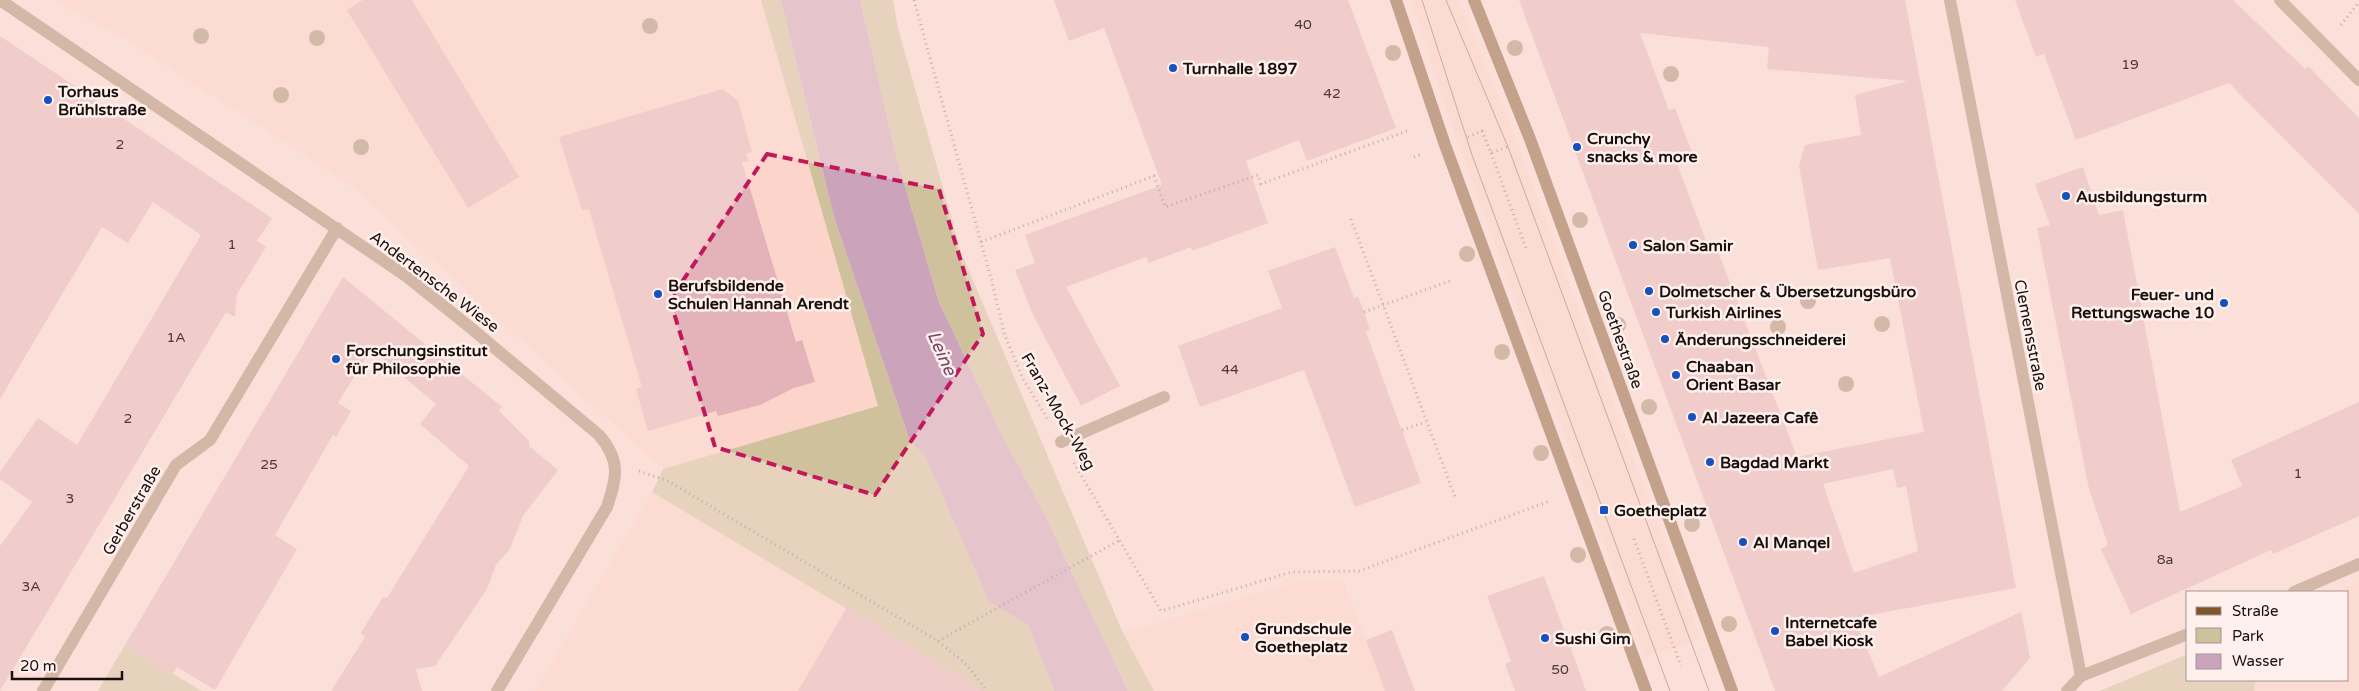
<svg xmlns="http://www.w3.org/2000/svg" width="2359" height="691" font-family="'Varela Round',sans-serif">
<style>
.built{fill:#fdd4c9}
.green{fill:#cfc19c}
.water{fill:#cba3bb}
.building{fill:#e3b3b9;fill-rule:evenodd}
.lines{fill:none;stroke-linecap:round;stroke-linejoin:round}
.path{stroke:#83706b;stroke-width:3;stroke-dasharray:1 4;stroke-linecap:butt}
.lane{stroke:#a2856a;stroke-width:12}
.street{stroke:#a2856a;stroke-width:12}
.secondary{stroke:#7f552c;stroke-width:12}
.tram{stroke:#816f6a;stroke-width:1}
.tree{fill:#a08b6d}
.marked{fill:none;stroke:#c2185b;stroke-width:4;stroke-dasharray:10 6;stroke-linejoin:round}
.poi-dot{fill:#1751bd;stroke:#fef1ed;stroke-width:2}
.labels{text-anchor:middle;stroke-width:5;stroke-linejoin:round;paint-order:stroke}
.number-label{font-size:14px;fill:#4c3837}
.poi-label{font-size:16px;font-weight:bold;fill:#1a0f0c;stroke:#fef1ed;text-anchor:start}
.street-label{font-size:16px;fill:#1a0f0c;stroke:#fef1ed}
.water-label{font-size:18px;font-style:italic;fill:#784365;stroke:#fef1ed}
</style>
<rect width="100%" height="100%" fill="#fbe0d9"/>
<path class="built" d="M53 0H761L878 406 663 469 348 183 120 36Z
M1411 0H1458L1510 124 1701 639 1645 657 1450 121Z
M652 492 955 673 967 691H535Z
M1303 580 1344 582 1385 691H1154L1123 633Z
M2359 582V691H2100L2188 654V680H2348V592H2335Z"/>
<path class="green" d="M761 0H781L834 217 910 441 925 456 989 600 1028 625 1054 691H967L954 673 652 492 663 469 878 406Z
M860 0H893L898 28 961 252 1123 633 1154 691H1128L1045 515 1002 435 939 302 896 156Z
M125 645 202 691H98Z
M2188 654V680H2255L2254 691H2100Z"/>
<path class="water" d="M781 0H860L896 156 939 302 1002 435 1045 515 1128 691H1054L1028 625 989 601 925 456 910 441 834 217Z"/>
<path class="building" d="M363 0H412L519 177 468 208 347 10Z
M1054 0H1348L1396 128 1307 161 1299 140 1246 161 1268 223 1192 251 1191 247 1149 263 1146 257 1066 287 1120 386 1081 406 1034 317 1015 270 1035 263 1025 235 1162 185 1104 28 1069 41Z
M1519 0H1905L2016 588 1854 618 1879 677 2021 612 2030 658 2002 691H1775ZM1640 33 1769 47 1767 69 1908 81 1855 95 1861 135 1805 145 1799 166 1818 270 1890 258 1924 432 1797 457 1716 246 1709 249 1678 166 1695 160 1675 108 1669 110ZM1893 469 1897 488 1906 486 1918 551 1854 573 1823 484Z
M2015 0H2233L2305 69 2308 66 2359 118V214L2229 83 2076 140 2044 54 2036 57Z
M0 36 272 218 257 241 266 247 237 294 235 317 226 312 0 691V546L32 502 0 479V472L38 418 77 445 201 235 153 202 128 243 102 227 0 399Z
M723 89 738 101 752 152 746 154 749 161 742 162 796 342 802 340 815 382 794 388 760 405 718 416 716 411 648 431 636 389 642 387 602 254 589 209 582 210 559 137Z
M2083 167 2099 215 2123 210 2180 512 2242 486 2231 460 2359 402V516L2273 554 2271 550 2131 614 2101 549 2108 545 2089 489 2037 228 2050 225 2035 184Z
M1335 247 1354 298 1358 296 1364 312 1370 330 1366 332 1421 483 1355 507 1304 370 1200 407 1178 346 1282 308 1268 271Z
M343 277 502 407 499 411 529 441V446L558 470 523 516 510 549 496 565 487 589 435 666 416 669 422 691H331L365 637 361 633 383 597 387 598 469 466 420 424 436 404 371 349 338 403 351 411 336 437 333 435 275 535 297 549 215 690 177 667 173 674 125 645Z
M1544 576 1574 657 1586 691H1515L1505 664 1511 661 1487 596Z
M847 607 983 691H798Z
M1392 630 1415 691H1385L1366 640Z"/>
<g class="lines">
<path class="path" d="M914 0 992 282 1004 333 1023 379 1049 421
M2341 25 2359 2
M1468 137 1482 131 1491 153 1507 147
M1491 153 1527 251
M1414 157 1422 154
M1351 219 1455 497
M981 242 1154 176 1165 207 1258 175 1261 184 1407 131
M1364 312 1450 281
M1402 430 1426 422
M1074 463 1161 611 1292 572 1359 571 1550 501
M639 471 668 481 938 641 967 665 987 691
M1634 539 1681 666
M938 641 1120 540"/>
<path class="lane" d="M1061 442 1164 397"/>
<path class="street" d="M0 0 406 276 466 324 599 435C621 461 617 477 607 507L497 691
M1950 0 2081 676
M2280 0 2359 80
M2294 592 2359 564
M43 691 176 465 210 440 337 228
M2067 691 2081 676 2188 634"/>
<path class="secondary" d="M1396 0 1445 145 1646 691
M1474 0 1530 139 1732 691"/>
<path class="tram" d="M1422 0 1472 155 1670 691
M1446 0 1508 147 1709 691"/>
</g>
<g class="tree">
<circle cx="650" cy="26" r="8"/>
<circle cx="201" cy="36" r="8"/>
<circle cx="317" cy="38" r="8"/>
<circle cx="1515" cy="48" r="8"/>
<circle cx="1393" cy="53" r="8"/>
<circle cx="1671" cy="74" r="8"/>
<circle cx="281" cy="95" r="8"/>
<circle cx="361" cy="147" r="8"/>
<circle cx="1580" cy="220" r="8"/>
<circle cx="1467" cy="254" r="8"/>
<circle cx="1808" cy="301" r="8"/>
<circle cx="1882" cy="324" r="8"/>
<circle cx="1618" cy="325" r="8"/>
<circle cx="1778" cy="327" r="8"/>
<circle cx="1502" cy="352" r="8"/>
<circle cx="1846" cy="384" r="8"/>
<circle cx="1649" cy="407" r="8"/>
<circle cx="1541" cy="453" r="8"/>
<circle cx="1692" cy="524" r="8"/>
<circle cx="1578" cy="555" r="8"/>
<circle cx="1729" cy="624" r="8"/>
<circle cx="1607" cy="634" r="8"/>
</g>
<path d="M0 0H2359V691H0ZM767 154 939 189 983 334 875 495 715 447 670 300Z" fill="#fbe0d9" fill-opacity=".55" fill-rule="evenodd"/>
<path class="marked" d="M767 154 939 189 983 334 875 495 715 447 670 300Z"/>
<g class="poi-dot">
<circle cx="1173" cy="68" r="5"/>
<circle cx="48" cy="100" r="5"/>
<circle cx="1577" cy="147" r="5"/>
<circle cx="2066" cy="196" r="5"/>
<circle cx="1633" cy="245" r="5"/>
<circle cx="1649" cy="291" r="5"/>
<circle cx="658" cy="294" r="5"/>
<circle cx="2224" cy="303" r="5"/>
<circle cx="1656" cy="312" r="5"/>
<circle cx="1665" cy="339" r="5"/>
<circle cx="336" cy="359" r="5"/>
<circle cx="1676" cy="375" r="5"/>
<circle cx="1692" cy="417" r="5"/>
<circle cx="1710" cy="462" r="5"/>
<rect x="1599" y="505" width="10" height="10" rx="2.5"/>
<circle cx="1743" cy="542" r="5"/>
<circle cx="1775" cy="631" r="5"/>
<circle cx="1245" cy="637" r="5"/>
<circle cx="1545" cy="638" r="5"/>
</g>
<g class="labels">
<g class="number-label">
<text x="1303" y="29">40</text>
<text x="2130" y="69">19</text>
<text x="1332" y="98">42</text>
<text x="120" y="149">2</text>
<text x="232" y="249">1</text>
<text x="176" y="342">1A</text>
<text x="1230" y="374">44</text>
<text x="128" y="423">2</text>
<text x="269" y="469">25</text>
<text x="2298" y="478">1</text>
<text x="70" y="503">3</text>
<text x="2165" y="564">8a</text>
<text x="31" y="591">3A</text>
<text x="1560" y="674">50</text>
</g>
<g class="poi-label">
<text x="1183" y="74">Turnhalle 1897</text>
<text x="58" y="97">Torhaus<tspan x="58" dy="18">Brühlstraße</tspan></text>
<text x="1587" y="144">Crunchy<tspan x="1587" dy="18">snacks &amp; more</tspan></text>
<text x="2076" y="202">Ausbildungsturm</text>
<text x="1643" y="251">Salon Samir</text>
<text x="668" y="291">Berufsbildende<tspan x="668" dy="18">Schulen Hannah Arendt</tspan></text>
<text x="1659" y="297">Dolmetscher &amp; Übersetzungsbüro</text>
<text x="2214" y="300" text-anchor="end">Feuer- und<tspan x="2214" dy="18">Rettungswache 10</tspan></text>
<text x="1666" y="318">Turkish Airlines</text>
<text x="1675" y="345">Änderungsschneiderei</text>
<text x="346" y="356">Forschungsinstitut<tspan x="346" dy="18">für Philosophie</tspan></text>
<text x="1686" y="372">Chaaban<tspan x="1686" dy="18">Orient Basar</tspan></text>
<text x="1702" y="423">Al Jazeera Cafê</text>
<text x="1720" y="468">Bagdad Markt</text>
<text x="1614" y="516">Goetheplatz</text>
<text x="1753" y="548">Al Manqel</text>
<text x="1785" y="628">Internetcafe<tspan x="1785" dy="18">Babel Kiosk</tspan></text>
<text x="1255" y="634">Grundschule<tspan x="1255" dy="18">Goetheplatz</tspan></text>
<text x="1555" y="644">Sushi Gim</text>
</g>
<g class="street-label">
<text transform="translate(435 281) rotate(37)" y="6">Andertensche Wiese</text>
<text transform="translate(2031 335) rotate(79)" y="6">Clemensstraße</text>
<text transform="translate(1621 339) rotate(70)" y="6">Goethestraße</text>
<text transform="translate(1059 411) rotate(60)" y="6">Franz-Mock-Weg</text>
<text transform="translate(131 510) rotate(-60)" y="6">Gerberstraße</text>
</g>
<g class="water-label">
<text transform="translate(942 353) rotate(66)" y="6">Leine</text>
</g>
</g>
<rect x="2186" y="591" width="162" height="90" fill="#fef1ed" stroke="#a39793"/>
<rect x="2196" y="607" width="25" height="8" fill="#7f552c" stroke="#a39793"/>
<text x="2232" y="616" font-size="15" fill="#1a0f0c">Straße</text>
<rect x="2196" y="628" width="25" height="15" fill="#cfc19c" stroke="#a39793"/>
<text x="2232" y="641" font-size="15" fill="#1a0f0c">Park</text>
<rect x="2196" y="654" width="25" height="15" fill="#cba3bb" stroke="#a39793"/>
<text x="2232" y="666" font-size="15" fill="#1a0f0c">Wasser</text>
<path d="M12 671v8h110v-8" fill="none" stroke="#1a0f0c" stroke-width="2.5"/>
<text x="20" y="671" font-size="15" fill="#1a0f0c" stroke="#fef1ed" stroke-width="4" paint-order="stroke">20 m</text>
</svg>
